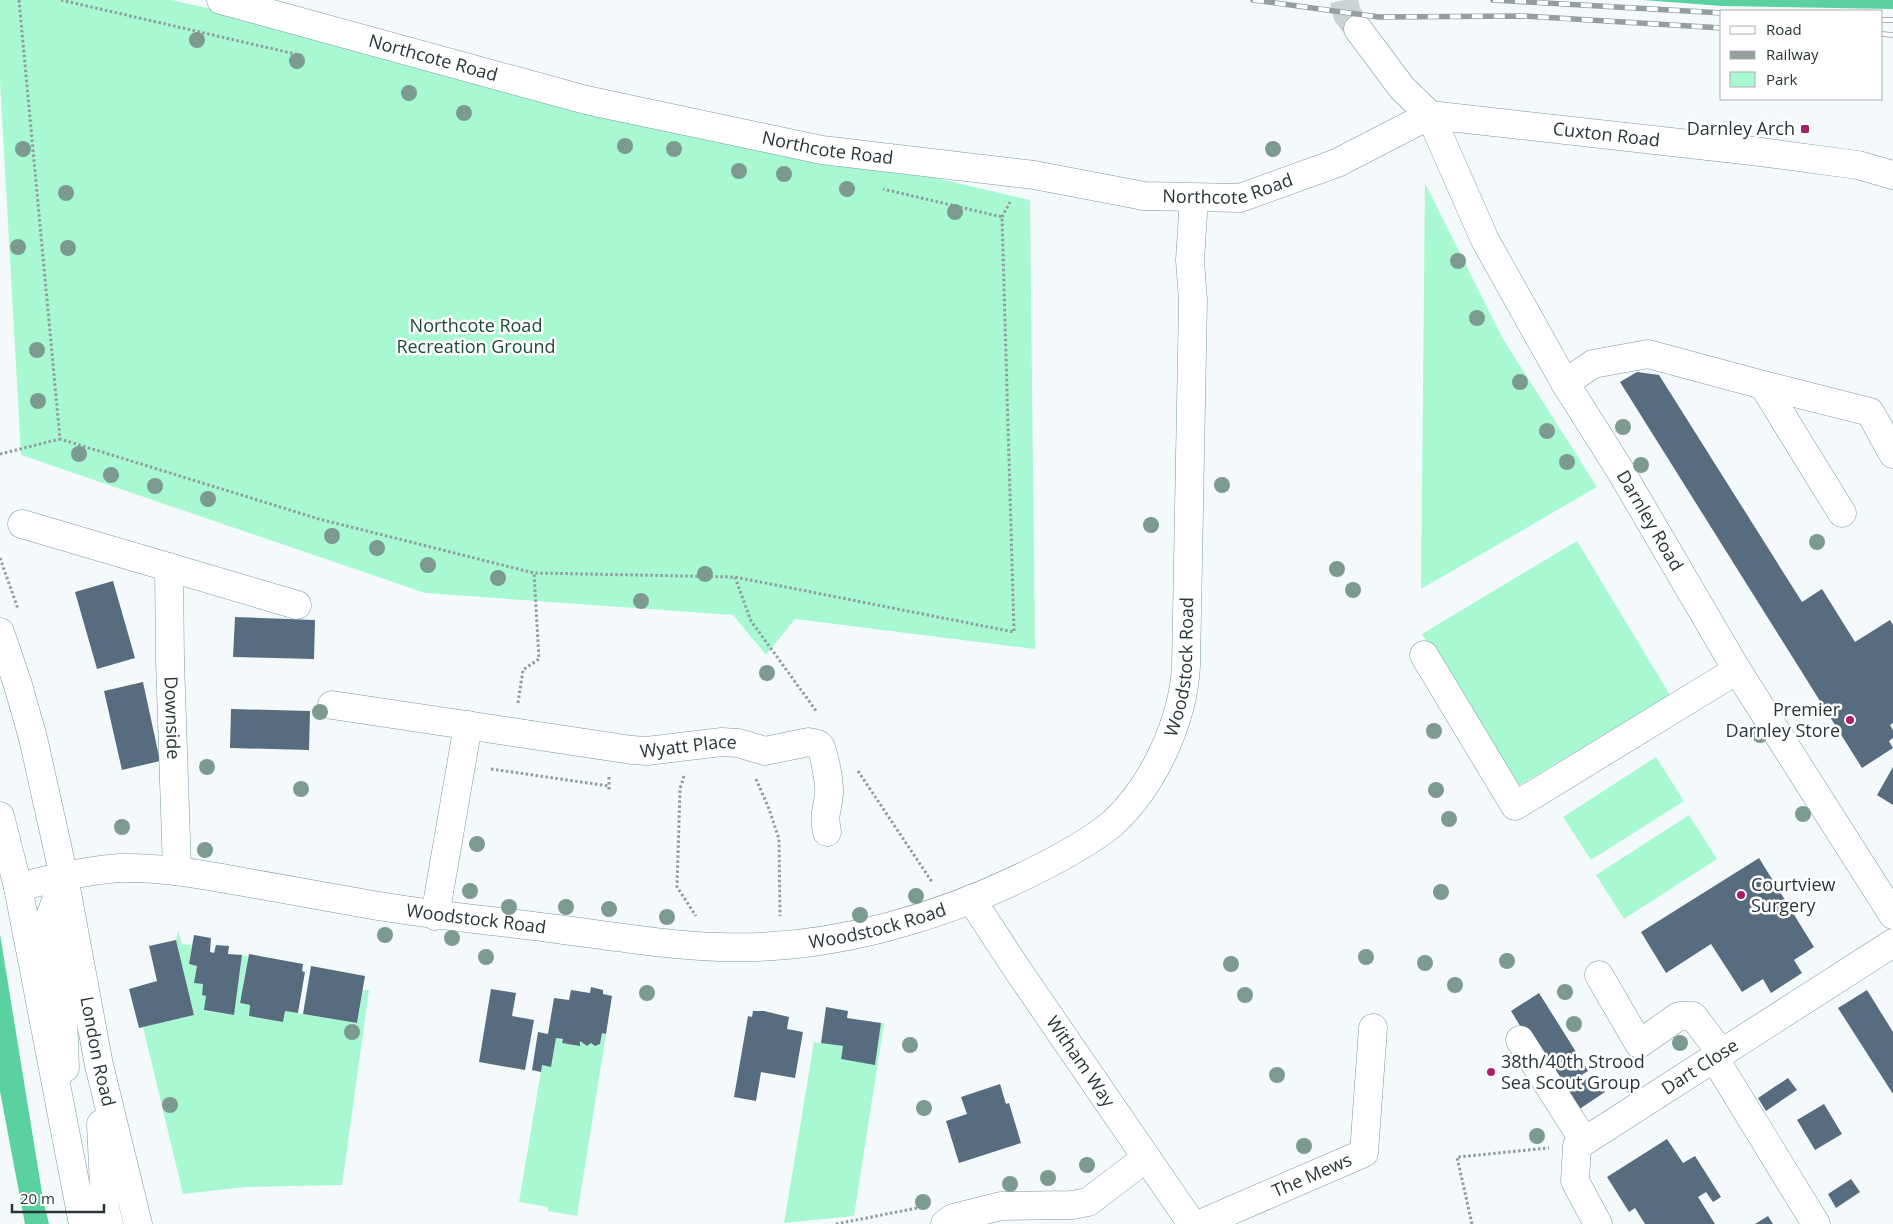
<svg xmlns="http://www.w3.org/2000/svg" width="1893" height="1224" font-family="'Open Sans',sans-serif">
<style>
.green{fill:#a8f9d2}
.forest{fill:#5bd19f}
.building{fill:#576c7e}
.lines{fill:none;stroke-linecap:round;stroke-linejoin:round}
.major-tunnel{stroke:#cbd3d5;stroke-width:28;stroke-dasharray:28 14;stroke-linecap:butt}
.minor-casing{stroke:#7898a2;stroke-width:29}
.major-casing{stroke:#7898a2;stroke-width:29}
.path{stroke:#929c9e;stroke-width:3;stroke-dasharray:2.5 2.5;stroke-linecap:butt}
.minor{stroke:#fff;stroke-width:28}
.major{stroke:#fff;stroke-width:28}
.rail-casing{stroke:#949da0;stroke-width:5.5}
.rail{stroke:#fff;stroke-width:4;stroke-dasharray:11;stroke-linecap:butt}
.tree{fill:#7c9a8f}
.poi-dot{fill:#a61f68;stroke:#fff;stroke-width:2}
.labels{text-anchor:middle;stroke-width:5;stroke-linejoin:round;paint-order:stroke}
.street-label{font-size:18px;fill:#283539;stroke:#fff}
.poi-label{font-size:18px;fill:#283539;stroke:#fff;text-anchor:end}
.park-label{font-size:18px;fill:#1a4b36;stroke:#fff}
</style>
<rect width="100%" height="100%" fill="#f4fafc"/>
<path class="green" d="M0 0H172L1030 200 1035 649 795 619 766 655 733 615 425 593 21 455 0 81Z
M1425 183 1503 339 1597 487 1421 589Z
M1577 541 1670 695 1515 788 1422 634Z
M1656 757 1684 801 1591 860 1563 817Z
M1689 815 1717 859 1624 919 1596 875Z
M178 930 182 944 192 945 189 964 197 966 195 983 203 984 202 995 206 996 205 1011 234 1015 242 955 248 957 240 1003 250 1005 249 1016 283 1022 285 1011 357 1023 363 990H369L342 1185 246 1187 183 1194 143 1027 194 1015 176 940Z
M881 1023H884L854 1216 784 1223 814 1042 843 1046 841 1059 875 1064Z
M602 1033 606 1034 577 1216 548 1211V1207L519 1202 542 1065 551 1067 556 1038 563 1039 562 1043 580 1045V1041L587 1046 591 1043 595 1046 600 1044Z"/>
<path class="forest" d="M1643 0H1893V9L1722 6Z
M0 934 43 1199 49 1224H25L0 1091Z"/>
<path class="building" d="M1637 372 1659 375 1802 602 1822 589 1855 642 1890 620 1893 625V723L1890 725 1893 730V738L1889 741 1893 748 1862 768 1620 382Z
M113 581 135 658 97 669 75 592Z
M235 617 315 620 314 659 233 657Z
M143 682 160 761 122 770 104 691Z
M231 709 310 711 309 750 230 748Z
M1893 767V805L1877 795Z
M1759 858 1814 947 1794 960 1802 973 1771 993 1763 979 1742 992 1711 944 1666 973 1641 932Z
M194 935 211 938 210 952 214 953 216 945 229 946 228 954 242 955 234 1015 204 1010 206 996 202 995 203 984 194 983 197 966 189 964Z
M176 940 194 1015 139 1028 129 989 157 981 149 946Z
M249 954 303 964 302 971 305 972 298 1013 285 1011 283 1022 249 1016 250 1005 240 1003Z
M311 966 365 976 357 1023 303 1014Z
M591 987 603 990V994L612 996 606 1034 602 1033 600 1044 595 1046 591 1043 587 1046 580 1041V1046L562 1043 563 1039 556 1038 551 1067 542 1065 541 1072 532 1070 538 1032 548 1034 554 998 569 1000 571 990 590 993Z
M491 989 516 993 512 1016 534 1020 525 1070 479 1062Z
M1867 990 1893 1032V1094L1838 1008Z
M1539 993 1588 1071 1559 1089 1511 1011Z
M826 1007 848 1011 847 1018 881 1023 875 1065 841 1059 843 1046 821 1043Z
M753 1011H764L789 1017 787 1029 803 1032 795 1078 761 1072 756 1101 734 1097 748 1016 752 1017Z
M1594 1074 1605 1092 1578 1110 1567 1092Z
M1788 1078 1797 1090 1766 1111 1758 1098Z
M1000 1084 1006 1104 1009 1103 1021 1143 959 1163 946 1121 967 1114 961 1097Z
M1824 1104 1842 1134 1815 1150 1797 1120Z
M1667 1139 1683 1163 1695 1156 1721 1197 1713 1202 1706 1192 1698 1197 1715 1224H1645L1635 1208 1629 1212 1607 1177Z
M1851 1179 1860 1192 1836 1208 1828 1194Z
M1768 1216 1773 1224H1755Z"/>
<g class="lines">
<path class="major-tunnel" d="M1344 0 1347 14 1358 29"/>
<g class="minor-casing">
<g id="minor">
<path id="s1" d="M221 0 586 100 822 150 1034 175 1144 196 1240 198 1337 163 1430 115 1485 240 1565 383 1620 470 1737 670 1893 915"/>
<path d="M1565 383 1593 364 1648 354 1763 385 1842 513"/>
<path d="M1763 385 1870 412 1893 454"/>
<path d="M22 524 297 605"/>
<path id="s2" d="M169 567 170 661 177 870"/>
<path d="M1424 655 1515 806 1737 670"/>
<path id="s3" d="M332 705 632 750 647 751 722 742 738 743 765 751 809 742C813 743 817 743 820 746 824 752 830 785 829 793 828 810 823 812 827 832"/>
<path id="s4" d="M18 887C52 879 86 870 121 868 160 867 199 874 238 881 281 889 324 896 367 904 428 915 488 920 549 928 605 935 662 945 719 947 832 951 946 917 1046 865 1069 853 1093 840 1113 823 1154 785 1183 721 1186 666L1193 300 1190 260 1194 198"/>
<path id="s5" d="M971 899 1019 972 1192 1224"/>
<path d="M435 916 468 725"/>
<path d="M1599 975 1639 1044 1679 1016H1693L1722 1054"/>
<path d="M1520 1040 1584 1141"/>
<path d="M1715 1059 1816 1224"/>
<path d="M945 1224 953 1218 1001 1206 1072 1205 1088 1202 1146 1158"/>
<path id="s6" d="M1200 1224 1364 1153 1373 1028"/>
<path id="s7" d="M1598 1224 1575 1181 1577 1146 1893 943"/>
</g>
</g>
<g class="major-casing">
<g id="major">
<path id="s8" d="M1358 29 1402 88 1430 115 1761 152 1858 165 1893 175"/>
<path id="s9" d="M0 632 18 685 33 738 64 877 99 1065 138 1224"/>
<path d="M0 816 18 887 83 1224"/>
<path d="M64 878 49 920 63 1015 65 1068"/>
<path d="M101 1124 105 1208 109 1224"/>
</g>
</g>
<path class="path" d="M19 0 60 439 319 519 534 573 735 577 1014 632 1002 217 883 189
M61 0 304 56
M1002 217 1010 202
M0 454 60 439
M0 558 18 609
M735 577 751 621 817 712
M518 703 523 670 539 659 534 573
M491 769 609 786
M858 771 932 882
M684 776 680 789 677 887 696 916
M609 777V791
M756 779 769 809 779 839 780 916
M836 1224 922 1207
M1472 1224 1457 1157 1549 1148"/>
<use href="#minor" class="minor"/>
<use href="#major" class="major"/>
<g class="rail-casing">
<path id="rail" d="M1253 0 1379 17 1523 16 1722 28
M1493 0 1722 13
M1882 20H1893
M1882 34 1893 35"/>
</g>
<use href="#rail" class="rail"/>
</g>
<g class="tree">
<circle cx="197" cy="40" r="8"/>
<circle cx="297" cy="61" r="8"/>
<circle cx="409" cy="93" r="8"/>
<circle cx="464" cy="113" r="8"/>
<circle cx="625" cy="146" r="8"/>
<circle cx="23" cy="149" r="8"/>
<circle cx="674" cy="149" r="8"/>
<circle cx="1273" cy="149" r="8"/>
<circle cx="739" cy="171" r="8"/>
<circle cx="784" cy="174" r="8"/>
<circle cx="847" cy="189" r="8"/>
<circle cx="66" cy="193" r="8"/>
<circle cx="955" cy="212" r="8"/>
<circle cx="18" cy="247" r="8"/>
<circle cx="68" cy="248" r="8"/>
<circle cx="1458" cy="261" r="8"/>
<circle cx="1477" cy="318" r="8"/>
<circle cx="37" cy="350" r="8"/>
<circle cx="1520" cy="382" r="8"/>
<circle cx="38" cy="401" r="8"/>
<circle cx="1623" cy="427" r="8"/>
<circle cx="1547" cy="431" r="8"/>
<circle cx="79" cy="454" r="8"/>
<circle cx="1567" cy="462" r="8"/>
<circle cx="1641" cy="465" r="8"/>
<circle cx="111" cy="475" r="8"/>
<circle cx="1222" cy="485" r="8"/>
<circle cx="155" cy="486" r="8"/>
<circle cx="208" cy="499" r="8"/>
<circle cx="1151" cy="525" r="8"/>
<circle cx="332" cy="536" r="8"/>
<circle cx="1817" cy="542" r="8"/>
<circle cx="377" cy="548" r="8"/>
<circle cx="428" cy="565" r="8"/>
<circle cx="1337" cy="569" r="8"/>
<circle cx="705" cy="574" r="8"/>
<circle cx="498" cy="578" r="8"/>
<circle cx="1353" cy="590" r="8"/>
<circle cx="641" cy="601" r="8"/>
<circle cx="767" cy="673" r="8"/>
<circle cx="320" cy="712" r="8"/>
<circle cx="1434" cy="731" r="8"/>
<circle cx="1760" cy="735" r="8"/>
<circle cx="207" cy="767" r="8"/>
<circle cx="301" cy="789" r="8"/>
<circle cx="1436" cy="790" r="8"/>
<circle cx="1803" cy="814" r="8"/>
<circle cx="1449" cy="819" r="8"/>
<circle cx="122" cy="827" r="8"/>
<circle cx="477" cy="844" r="8"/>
<circle cx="205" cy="850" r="8"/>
<circle cx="470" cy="891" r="8"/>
<circle cx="1441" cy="892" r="8"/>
<circle cx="916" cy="896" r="8"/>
<circle cx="509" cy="907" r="8"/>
<circle cx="566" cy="907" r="8"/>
<circle cx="609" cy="909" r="8"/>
<circle cx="860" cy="915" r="8"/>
<circle cx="667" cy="917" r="8"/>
<circle cx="385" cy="935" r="8"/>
<circle cx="452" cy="938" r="8"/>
<circle cx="486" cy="957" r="8"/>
<circle cx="1366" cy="957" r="8"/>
<circle cx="1507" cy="961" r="8"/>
<circle cx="1425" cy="963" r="8"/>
<circle cx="1231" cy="964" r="8"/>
<circle cx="1455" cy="985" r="8"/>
<circle cx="1565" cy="992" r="8"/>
<circle cx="647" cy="993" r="8"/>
<circle cx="1245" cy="995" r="8"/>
<circle cx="1574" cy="1024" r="8"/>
<circle cx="352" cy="1032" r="8"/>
<circle cx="1680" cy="1043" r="8"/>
<circle cx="910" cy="1045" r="8"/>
<circle cx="1277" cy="1075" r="8"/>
<circle cx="1631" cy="1085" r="8"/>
<circle cx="170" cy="1105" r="8"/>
<circle cx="924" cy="1108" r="8"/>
<circle cx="1537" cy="1136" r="8"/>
<circle cx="1304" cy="1146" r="8"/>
<circle cx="1087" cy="1165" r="8"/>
<circle cx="1048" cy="1178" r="8"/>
<circle cx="1010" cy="1184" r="8"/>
<circle cx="923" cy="1202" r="8"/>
</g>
<g class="poi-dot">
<rect x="1800" y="124" width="10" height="10" rx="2.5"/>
<circle cx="1850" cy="720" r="5"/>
<circle cx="1741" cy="895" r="5"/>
<circle cx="1491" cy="1072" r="5"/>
</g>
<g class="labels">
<g class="street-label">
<text dy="6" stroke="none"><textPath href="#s1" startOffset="220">Northcote Road</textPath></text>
<text dy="6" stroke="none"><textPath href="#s8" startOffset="290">Cuxton Road</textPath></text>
<text dy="6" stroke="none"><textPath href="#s1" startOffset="625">Northcote Road</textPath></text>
<text dy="6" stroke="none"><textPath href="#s1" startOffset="1030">Northcote Road</textPath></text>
<text dy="6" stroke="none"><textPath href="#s1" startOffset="1711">Darnley Road</textPath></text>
<text dy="6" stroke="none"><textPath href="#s4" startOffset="1304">Woodstock Road</textPath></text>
<text dy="6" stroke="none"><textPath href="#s2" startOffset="151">Downside</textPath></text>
<text dy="6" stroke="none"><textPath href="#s3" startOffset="360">Wyatt Place</textPath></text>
<text dy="6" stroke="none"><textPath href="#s4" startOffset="464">Woodstock Road</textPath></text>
<text dy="6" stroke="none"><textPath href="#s4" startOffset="869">Woodstock Road</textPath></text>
<text dy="6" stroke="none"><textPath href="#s9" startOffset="431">London Road</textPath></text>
<text dy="6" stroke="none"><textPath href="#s5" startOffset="196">Witham Way</textPath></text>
<text dy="6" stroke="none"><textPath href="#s7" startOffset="230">Dart Close</textPath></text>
<text dy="6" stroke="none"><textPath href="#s6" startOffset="122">The Mews</textPath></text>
</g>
<g class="poi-label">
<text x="1795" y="135">Darnley Arch</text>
<text x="1840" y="716">Premier<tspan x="1840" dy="21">Darnley Store</tspan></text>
<text x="1751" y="891" text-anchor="start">Courtview<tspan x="1751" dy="21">Surgery</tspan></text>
<text x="1501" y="1068" text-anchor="start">38th/40th Strood<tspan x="1501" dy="21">Sea Scout Group</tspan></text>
</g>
<g class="park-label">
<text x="476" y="332">Northcote Road<tspan x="476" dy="21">Recreation Ground</tspan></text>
</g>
</g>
<rect x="1720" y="10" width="162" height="90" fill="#ffffff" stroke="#a9aeb0"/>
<rect x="1730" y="26" width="25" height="8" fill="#ffffff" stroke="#a9aeb0"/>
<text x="1766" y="35" font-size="15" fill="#283539">Road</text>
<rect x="1730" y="51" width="25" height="8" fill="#949da0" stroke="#a9aeb0"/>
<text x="1766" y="60" font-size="15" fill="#283539">Railway</text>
<rect x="1730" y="72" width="25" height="15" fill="#a8f9d2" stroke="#a9aeb0"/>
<text x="1766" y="85" font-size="15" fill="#283539">Park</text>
<path d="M12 1204v8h92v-8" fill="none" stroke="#283539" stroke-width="2.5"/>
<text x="20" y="1204" font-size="15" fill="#283539" stroke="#ffffff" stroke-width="4" paint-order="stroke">20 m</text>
</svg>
